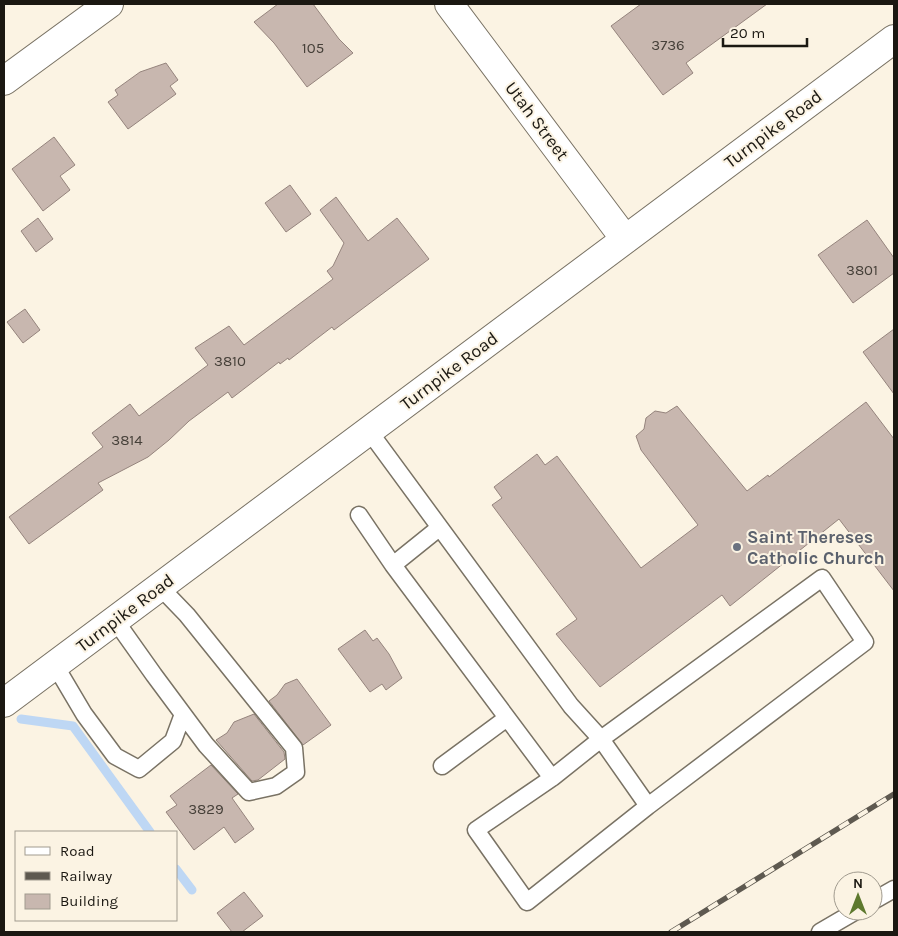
<svg xmlns="http://www.w3.org/2000/svg" width="898" height="936" font-family="Karla,sans-serif">
<style>
.lines{fill:none;stroke-linecap:round;stroke-linejoin:round}
.stream{stroke:#bed7f4;stroke-width:9}
.building{fill:#c8b7af;stroke:#95847d}
.lane-casing{stroke:#797264;stroke-width:19}
.street-casing{stroke:#797264;stroke-width:30}
.secondary-casing{stroke:#797264;stroke-width:30}
.lane{stroke:#fff;stroke-width:16}
.street{stroke:#fff;stroke-width:28}
.secondary{stroke:#fff;stroke-width:28}
.rail-casing{stroke:#5e5950;stroke-width:5.5}
.rail{stroke:#fbf3e3;stroke-width:4;stroke-dasharray:11;stroke-linecap:butt}
.worship-dot{fill:#6b7280;stroke:#fbf3e3;stroke-width:2}
.labels{text-anchor:middle;stroke-width:4;stroke-linejoin:round;paint-order:stroke}
.number-label{font-size:15px;fill:#464039}
.street-label{font-size:18px;fill:#1b1812;stroke:#fbf3e3}
.worship-label{font-size:18px;font-weight:bold;fill:#5b616d;stroke:#fbf3e3;text-anchor:start}
</style>
<rect width="100%" height="100%" fill="#fbf3e3"/>
<g class="lines">
<path class="stream" d="M21 719 73 726 150 832
M176 869 192 890"/>
</g>
<path class="building" d="M278 4H313L339 39 353 53 307 87 274 43 254 22Z
M641 4H767L686 63 693 73 663 95 611 26Z
M166 63 178 80 170 86 176 94 128 129 108 102 118 95 115 90 140 72Z
M54 137 75 165 60 176 70 190 43 211 12 169Z
M290 185 311 214 286 232 265 203Z
M336 197 368 241 397 218 429 259 334 330 332 327 289 360 288 358 280 364 279 362 232 398 228 392 189 421 169 440 148 457 98 483 103 490 29 544 9 517 103 447 92 433 130 404 139 416 208 365 195 348 229 326 244 345 333 279 327 271 333 266 344 243 320 210Z
M38 218 53 239 36 252 21 231Z
M867 220 894 258V273L853 303 818 255Z
M25 309 40 330 23 343 7 322Z
M894 329V394L863 352Z
M866 402 894 439V591L839 519 730 606 722 595 600 687 556 634 577 619 492 505 502 498 494 487 537 454 545 465 557 456 641 568 698 525 641 450 636 436 644 429 646 418 655 411 666 413 677 406 747 491 768 475 769 477Z
M365 630 373 641 377 638 389 654 402 678 386 690 382 684 370 692 338 649Z
M297 679 331 725 303 745 269 701 277 695 285 684Z
M254 714 284 752 285 759 258 780 252 781 216 740 227 733 234 722Z
M211 765 238 794 232 798 254 829 235 843 224 827 194 850 166 812 177 805 170 796Z
M244 892 263 916 242 932H232L217 913Z"/>
<g class="lines">
<g class="lane-casing">
<path id="lane" d="M369 431 571 706 601 739 822 578 865 642 648 806 527 902 476 830 552 778
M359 515 393 565 552 778 601 739 648 806
M393 565 439 528
M115 620 154 675 206 745 249 792 276 786 296 772 294 748 187 615 160 587
M55 665 84 714 115 756 139 769 173 741 183 714
M442 766 507 718
M873 901 894 889
M820 932 856 911"/>
</g>
<g class="street-casing">
<path id="street" d="M449 4 625 239
M4 81 109 4"/>
</g>
<g class="secondary-casing">
<path id="secondary" d="M4 703 894 39"/>
</g>
<use href="#lane" class="lane"/>
<use href="#street" class="street"/>
<use href="#secondary" class="secondary"/>
<g class="rail-casing">
<path id="rail" d="M671 932 894 794"/>
</g>
<use href="#rail" class="rail"/>
</g>
<circle class="worship-dot" cx="737" cy="547" r="5"/>
<g class="labels">
<g class="number-label">
<text x="668" y="50">3736</text>
<text x="313" y="53">105</text>
<text x="862" y="275">3801</text>
<text x="230" y="366">3810</text>
<text x="127" y="445">3814</text>
<text x="206" y="814">3829</text>
</g>
<g class="street-label">
<text transform="translate(537 121) rotate(53)" y="6">Utah Street</text>
<text transform="translate(773 129) rotate(-37)" y="6">Turnpike Road</text>
<text transform="translate(449 371) rotate(-37)" y="6">Turnpike Road</text>
<text transform="translate(125 613) rotate(-37)" y="6">Turnpike Road</text>
</g>
<g class="worship-label">
<text x="747" y="543">Saint Thereses<tspan x="747" dy="21">Catholic Church</tspan></text>
</g>
</g>
<rect width="898" height="936" fill="none" stroke="#1b1812" stroke-width="10"/>
<rect x="15" y="831" width="162" height="90" fill="#fbf3e3" stroke="#a19b8f"/>
<rect x="25" y="847" width="25" height="8" fill="#ffffff" stroke="#a19b8f"/>
<text x="60" y="856" font-size="15" fill="#1b1812">Road</text>
<rect x="25" y="872" width="25" height="8" fill="#5e5950" stroke="#a19b8f"/>
<text x="60" y="881" font-size="15" fill="#1b1812">Railway</text>
<rect x="25" y="894" width="25" height="15" fill="#c8b7af" stroke="#a19b8f"/>
<text x="60" y="906" font-size="15" fill="#1b1812">Building</text>
<g transform="translate(858 896)"><circle r="24" fill="#fbf3e3" stroke="#a19b8f"/>
<path d="M0-4L9 19L0 12L-9 19Z" fill="#5e792e"/>
<text y="-8" font-size="14" font-weight="bold" text-anchor="middle" fill="#1b1812">N</text>
</g>
<path d="M723 38v8h84v-8" fill="none" stroke="#1b1812" stroke-width="2.5"/>
<text x="730" y="38" font-size="15" fill="#1b1812" stroke="#fbf3e3" stroke-width="4" paint-order="stroke">20 m</text>
</svg>
